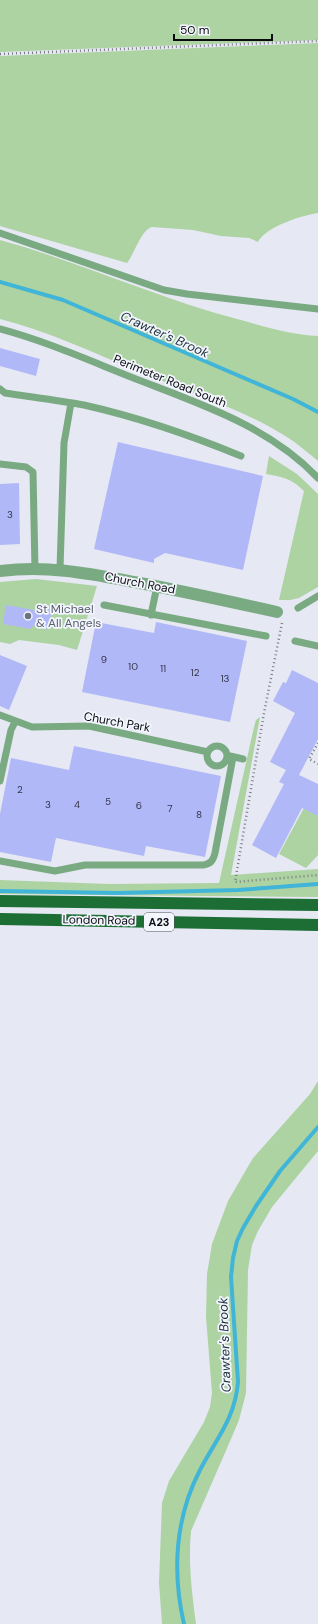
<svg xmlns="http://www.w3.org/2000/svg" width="318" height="1624" font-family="'DM Sans',sans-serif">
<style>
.green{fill:#add3a2}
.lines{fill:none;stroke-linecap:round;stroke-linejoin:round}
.stream{stroke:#40b5d8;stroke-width:4}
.building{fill:#b1b8f8}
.path{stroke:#7a7b82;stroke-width:2.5;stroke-dasharray:1 3;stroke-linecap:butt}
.lane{stroke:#79aa81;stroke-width:7}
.street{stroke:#79aa81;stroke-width:12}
.primary{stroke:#1c6e35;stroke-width:12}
.worship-dot{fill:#6b7280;stroke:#f4f6ff;stroke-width:1.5}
.labels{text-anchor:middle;stroke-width:3.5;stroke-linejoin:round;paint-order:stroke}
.number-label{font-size:10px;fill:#343648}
.shield{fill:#f4f6ff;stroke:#505256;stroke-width:1}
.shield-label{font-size:11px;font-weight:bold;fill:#0a0b0e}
.street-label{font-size:12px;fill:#0a0b0e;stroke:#f4f6ff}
.worship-label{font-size:12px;fill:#5b616d;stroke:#f4f6ff;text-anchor:start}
.water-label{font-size:13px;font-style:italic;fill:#1b2f36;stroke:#f4f6ff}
</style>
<rect width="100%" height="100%" fill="#e6e8f3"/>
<path class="green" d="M0 0H318V40L0 52Z
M318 43V213C303 215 265 227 258 242L249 238 221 236 193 230 152 227C141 230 135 253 127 263L0 226V56Z
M0 240C80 262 157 298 237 319 263 326 291 335 318 336V461C308 453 298 444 287 437 243 409 188 392 140 372 94 353 48 331 0 319Z
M269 456 297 474 318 494V587L299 598 290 600H279L304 491C291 478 282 477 266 474Z
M36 579 97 586 77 650 59 645 19 640 10 644 0 642V582Z
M260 717 231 875 318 869V897L0 894V880L109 884 219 883 254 727 256 720Z
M304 808 318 816V855L306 868 279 854Z
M318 1081V1151L272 1207 258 1231 252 1245 248 1270 246 1393 239 1420 231 1439 191 1531C188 1562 192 1594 196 1624H162L159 1583 162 1503 169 1481 204 1422 210 1407 212 1393 206 1317 207 1274 212 1244 228 1201 253 1158 310 1094Z"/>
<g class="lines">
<path class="stream" d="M0 282 63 300 293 399 318 412
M0 891 117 893 238 890 318 884
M184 1624C172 1572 175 1518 200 1470 216 1439 235 1419 238 1382L231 1277 233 1258 237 1241 243 1228 256 1206 280 1171 318 1127"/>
</g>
<path class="building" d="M0 348 40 359 36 376 0 366Z
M118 442 263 476 243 570 165 553 154 559V563L94 549Z
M19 483 20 544 0 545V484Z
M6 605 40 611 41 608 52 610 48 629 32 626 31 629 3 624Z
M96 622 154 633 156 622 247 641 230 722 82 692Z
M0 655 27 666 9 710 0 706Z
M292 670 318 683V739L299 775 318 784V816L302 808 276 858 252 845 284 784 279 782 286 770 270 762 295 713 273 701 283 682 286 683Z
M74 746 221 776 205 857 146 846 144 856 56 838 51 862 0 852V814L11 758 69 770Z"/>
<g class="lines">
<path class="path" d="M0 54 318 41
M282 623 264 713 235 882 318 875
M318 743 309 759 318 764"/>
<path class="lane" d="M0 233 164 290 187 294 318 309
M0 329C45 341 88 360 131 377 197 403 268 425 318 478
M0 389 5 393C31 397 58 400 84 405 137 417 190 435 241 456
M0 464 26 467 33 472 35 569
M60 569 64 443 71 403
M104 605 266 636
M298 608 318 596
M151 615 157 586
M295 641 318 646
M0 715 32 727 89 726 208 752
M207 756a10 10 0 1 1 20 0a10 10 0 1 1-20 0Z
M230 756 243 759
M0 781 11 730 15 722
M0 861 55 871 85 865H204C211 863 213 861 215 853L233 757"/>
<path class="street" d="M0 571C50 565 91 574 140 583 186 592 232 602 277 612"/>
<path class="primary" d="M0 901 318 905
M0 919 318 925"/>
</g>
<circle class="worship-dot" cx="28" cy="616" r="4"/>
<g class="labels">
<g class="number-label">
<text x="10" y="518">3</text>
<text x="104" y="663">9</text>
<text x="133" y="670">10</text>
<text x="163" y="672">11</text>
<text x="195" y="676">12</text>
<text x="225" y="682">13</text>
<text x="20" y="793">2</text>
<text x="108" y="805">5</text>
<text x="48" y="808">3</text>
<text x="77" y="808">4</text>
<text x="139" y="809">6</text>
<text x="170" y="812">7</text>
<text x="199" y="818">8</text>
</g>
<rect class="shield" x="144" y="913" width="30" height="18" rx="3"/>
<g class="shield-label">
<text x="159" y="926">A23</text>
</g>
<g class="street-label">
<text transform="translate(170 381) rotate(22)" y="4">Perimeter Road South</text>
<text transform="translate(140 583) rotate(11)" y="4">Church Road</text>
<text transform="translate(117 722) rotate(10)" y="4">Church Park</text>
<text transform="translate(99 920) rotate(1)" y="4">London Road</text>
</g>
<g class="worship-label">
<text x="36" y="613">St Michael<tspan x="36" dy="14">&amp; All Angels</tspan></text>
</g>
<g class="water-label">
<text transform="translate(165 334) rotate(24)" y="5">Crawter's Brook</text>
<text transform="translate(224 1345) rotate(-92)" y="5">Crawter's Brook</text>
</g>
</g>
<path d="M174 34v6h98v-6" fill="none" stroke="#0a0b0e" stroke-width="2"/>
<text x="180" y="34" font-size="12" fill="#0a0b0e" stroke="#f4f6ff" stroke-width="3" paint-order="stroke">50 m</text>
</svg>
